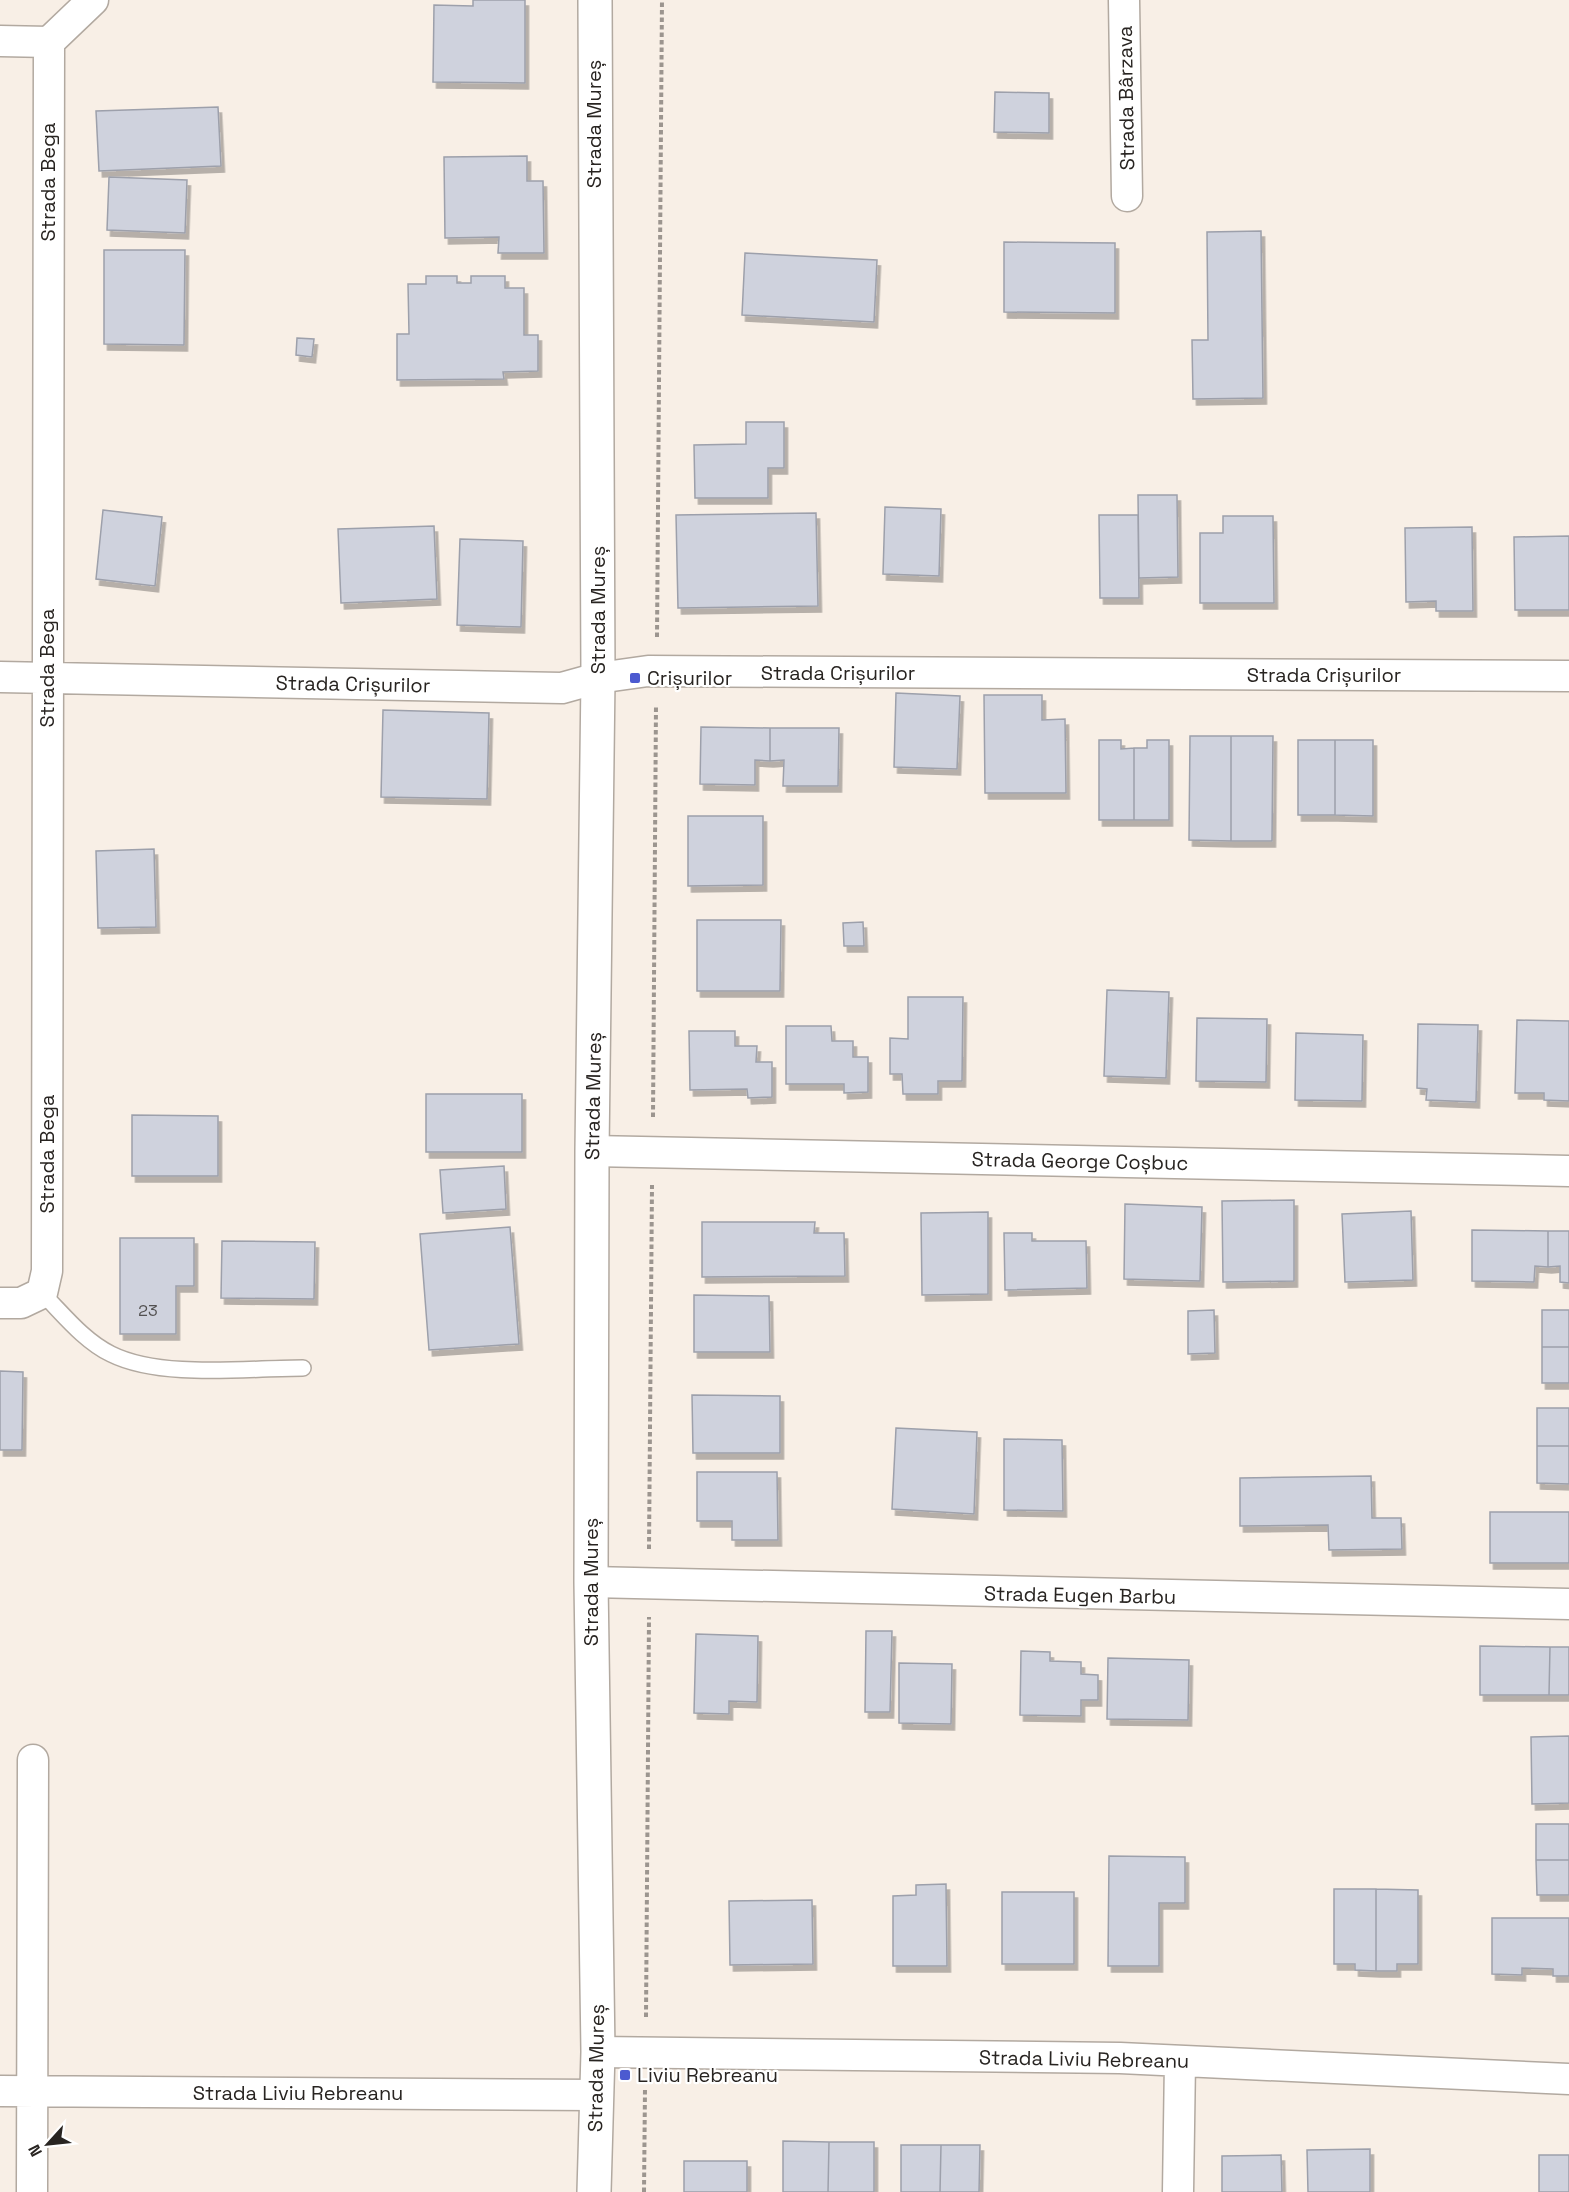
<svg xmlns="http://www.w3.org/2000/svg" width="1569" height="2192" font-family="'Space Grotesk',sans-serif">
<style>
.building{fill:#cfd2dd;stroke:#9da0ab;stroke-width:1.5;filter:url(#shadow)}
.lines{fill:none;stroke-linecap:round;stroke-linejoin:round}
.service-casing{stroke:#b2a9a0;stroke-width:18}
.minor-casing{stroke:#b2a9a0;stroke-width:33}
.tertiary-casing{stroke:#b2a9a0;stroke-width:36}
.path{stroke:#9c958f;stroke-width:4;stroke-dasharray:4.5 3;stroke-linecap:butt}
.service{stroke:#fff;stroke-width:15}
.minor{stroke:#fff;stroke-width:30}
.tertiary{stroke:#fff;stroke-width:33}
.poi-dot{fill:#4c5ad0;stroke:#fff;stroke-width:2}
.labels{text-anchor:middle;stroke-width:4.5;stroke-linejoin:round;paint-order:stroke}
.number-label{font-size:16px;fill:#525050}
.street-label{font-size:20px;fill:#282421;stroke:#fff}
.poi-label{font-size:20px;fill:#282421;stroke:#fff;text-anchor:start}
</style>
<defs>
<filter id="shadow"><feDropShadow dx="3.5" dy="6" stdDeviation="0" flood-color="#0004"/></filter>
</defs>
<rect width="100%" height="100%" fill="#f8efe6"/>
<path class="building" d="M473 0H525V83L433 82 434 5 473 6Z
M995 92 1049 93V133L994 132Z
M218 107 221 166 99 171 96 111Z
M527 156V181H543L544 253H498L499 237 445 238 444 157Z
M109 177 187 180 185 233 107 230Z
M1261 231 1263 398 1193 399 1192 340H1208L1207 232Z
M1004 242 1115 243V313L1004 312Z
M104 250H185L184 345 104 344Z
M745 253 877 260 874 322 742 315Z
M426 276H457V283H471V276H505V288H524V335H538V371L503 372 504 379 397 380V334H409L408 284H426Z
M297 338 314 339 312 357 296 355Z
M746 422H784V468H768V498H695L694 445 746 444Z
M1138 495H1177L1178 577 1139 578Z
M885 507 941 509 939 576 883 574Z
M103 510 162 517 155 586 96 579Z
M816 513 818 606 678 608 676 515Z
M1099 515H1138L1139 598H1100Z
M1223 516H1273L1274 603H1200V533H1223Z
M434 526 437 599 341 603 338 529Z
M1472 527 1473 611H1436V601L1406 602 1405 528Z
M1569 536V610H1515L1514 537Z
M460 539 523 541 521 627 457 625Z
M896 693 960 696 957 769 894 767Z
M984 695H1042V720L1065 719 1066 793H985Z
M383 710 489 713 487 799 381 797Z
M701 727 770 728V761L755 760V785L700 784Z
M770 728H839L838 786H783L784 760 770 761Z
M1190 736H1231V841L1189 840Z
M1231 736H1273L1272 841H1231Z
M1099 740H1121V749L1134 748V820H1099Z
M1147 740H1169V820H1134V748H1147Z
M1298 740H1335V815H1298Z
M1335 740H1373V816L1335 815Z
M688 816H763V885L688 886Z
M154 849 156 927 98 928 96 851Z
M697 920H781L780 991H697Z
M863 922 864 946H844L843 923Z
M1107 990 1169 992 1166 1078 1104 1076Z
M908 997H963L962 1081H938V1094H903L902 1074H890V1038L908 1039Z
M1197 1018 1267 1019 1266 1082 1196 1081Z
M1517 1020 1569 1021V1101L1544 1100V1093H1515Z
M1418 1024 1478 1025 1476 1102 1426 1100 1427 1089 1417 1088Z
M786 1026H831L832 1041H853V1057H868V1092L844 1093V1084H786Z
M689 1031H735V1046H757L756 1062H772V1097L748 1098 747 1089 690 1090Z
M1296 1033 1363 1035 1362 1101 1295 1100Z
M426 1094H522V1152H426Z
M132 1115 218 1116V1176H132Z
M504 1166 506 1209 443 1213 440 1170Z
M1294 1200V1281L1223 1282 1222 1201Z
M1125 1204 1202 1207 1200 1281 1124 1279Z
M1411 1211 1413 1280 1345 1282 1342 1214Z
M988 1212V1294L922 1295 921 1213Z
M702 1222H815L814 1233H844L845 1276 702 1277Z
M510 1227 519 1344 429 1350 420 1234Z
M1472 1230 1548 1231V1267L1535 1266 1534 1282 1472 1281Z
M1548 1231H1569V1283L1560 1282V1266L1548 1267Z
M1004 1233H1032V1241H1086L1087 1288 1005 1290Z
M120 1238H194V1286H176V1334H120Z
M222 1241 315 1242 314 1299 221 1298Z
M694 1295 769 1296 770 1352H694Z
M1214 1310 1215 1353 1188 1354V1311Z
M1542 1310H1569V1347H1542Z
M1542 1347H1569V1383H1542Z
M0 1371 23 1372 22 1450H0Z
M692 1395 780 1396V1453H693Z
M1537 1408H1569V1446H1537Z
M896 1428 977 1432 974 1514 892 1509Z
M1004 1439 1062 1440 1063 1511 1004 1510Z
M1537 1446H1569V1484L1537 1483Z
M697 1472H777L778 1540H732V1521H697Z
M1371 1476 1372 1518H1401L1402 1549 1329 1550 1328 1525 1240 1526V1478Z
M1490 1512H1569V1563H1490Z
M866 1631H892L890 1712H865Z
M696 1634 758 1636 757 1702 729 1701V1714L694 1713Z
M1480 1646 1550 1647 1549 1695H1480Z
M1550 1647H1569V1695H1549Z
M1021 1651 1050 1652V1661L1081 1662V1674L1098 1675V1700H1081V1716L1020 1715Z
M1108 1658 1189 1660 1188 1720 1107 1719Z
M899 1663 952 1664 951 1724 899 1723Z
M1569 1736V1803L1532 1804 1531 1737Z
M1536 1824H1569V1860H1536Z
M1109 1856 1185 1857V1903H1159V1966H1108Z
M1536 1860H1569V1895H1537Z
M946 1884 947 1966H893V1896L916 1895V1885Z
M1334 1889H1376V1971L1355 1970V1964H1334Z
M1376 1889 1418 1890V1964H1397V1971H1376Z
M1002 1892H1074V1964H1002Z
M812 1900 813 1964 730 1965 729 1901Z
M1492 1918H1569V1976H1553V1969L1522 1968V1975L1492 1974Z
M783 2141 829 2142 828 2192H783Z
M829 2142H874V2192H828Z
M901 2145H941L940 2192H901Z
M941 2145H980L979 2192H940Z
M1370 2149V2192H1308L1307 2150Z
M1281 2155 1282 2192H1222V2156Z
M1539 2155H1569V2192H1539Z
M684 2161H747V2192H684Z"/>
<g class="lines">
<g class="service-casing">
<path id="service" d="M42 1293C63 1314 84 1341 111 1354 161 1379 247 1368 303 1368"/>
</g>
<g class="minor-casing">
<path id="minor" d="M1124 0 1127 196
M0 41 49 42
M49 42 93 0
M0 677 562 688 598 678 648 671 1569 676
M592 1151 1569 1171
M0 1303H21L42 1293 47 1271 49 42
M591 1582 1569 1604
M598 2052 1120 2058 1569 2079
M0 2091 596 2095
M32 2192 33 1760
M1178 2192 1180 2061"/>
</g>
<g class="tertiary-casing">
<path id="tertiary" d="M594 2192 598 2052 591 1582 592 1151 598 678 595 0"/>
</g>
<path class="path" d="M657 637 662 0
M653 1117 656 705
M649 1549 652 1185
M646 2017 649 1617
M644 2192 645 2088"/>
<use href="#service" class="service"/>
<use href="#minor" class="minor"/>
<use href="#tertiary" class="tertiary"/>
</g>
<g class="poi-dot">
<rect x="629" y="672" width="12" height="12" rx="3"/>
<rect x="619" y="2069" width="12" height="12" rx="3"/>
</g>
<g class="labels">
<g class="number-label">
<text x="148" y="1316">23</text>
</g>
<g class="street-label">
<text transform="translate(1126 98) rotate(-91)" y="7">Strada Bârzava</text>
<text transform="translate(594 124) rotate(-90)" y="7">Strada Mureș</text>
<text transform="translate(48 182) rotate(-90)" y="7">Strada Bega</text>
<text transform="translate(598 610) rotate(-90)" y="7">Strada Mureș</text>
<text transform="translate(47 668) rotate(-90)" y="7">Strada Bega</text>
<text x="838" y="680">Strada Crișurilor</text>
<text x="1324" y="682">Strada Crișurilor</text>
<text transform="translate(353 684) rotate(1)" y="7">Strada Crișurilor</text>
<text transform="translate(593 1096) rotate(-89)" y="7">Strada Mureș</text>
<text transform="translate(47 1154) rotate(-90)" y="7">Strada Bega</text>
<text transform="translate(1080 1161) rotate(1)" y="7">Strada George Coșbuc</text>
<text transform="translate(591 1582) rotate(-90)" y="7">Strada Mureș</text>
<text transform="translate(1080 1595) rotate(1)" y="7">Strada Eugen Barbu</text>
<text transform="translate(1084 2059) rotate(1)" y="7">Strada Liviu Rebreanu</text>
<text transform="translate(596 2068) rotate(-89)" y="7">Strada Mureș</text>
<text x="298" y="2100">Strada Liviu Rebreanu</text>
</g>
<g class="poi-label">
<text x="647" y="685">Crișurilor</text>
<text x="637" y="2082">Liviu Rebreanu</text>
</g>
</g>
<g transform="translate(48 2144) rotate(243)" stroke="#ffffff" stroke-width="4.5" paint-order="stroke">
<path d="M0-4.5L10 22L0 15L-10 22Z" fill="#282421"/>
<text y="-9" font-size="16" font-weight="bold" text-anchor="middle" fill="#282421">N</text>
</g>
</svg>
